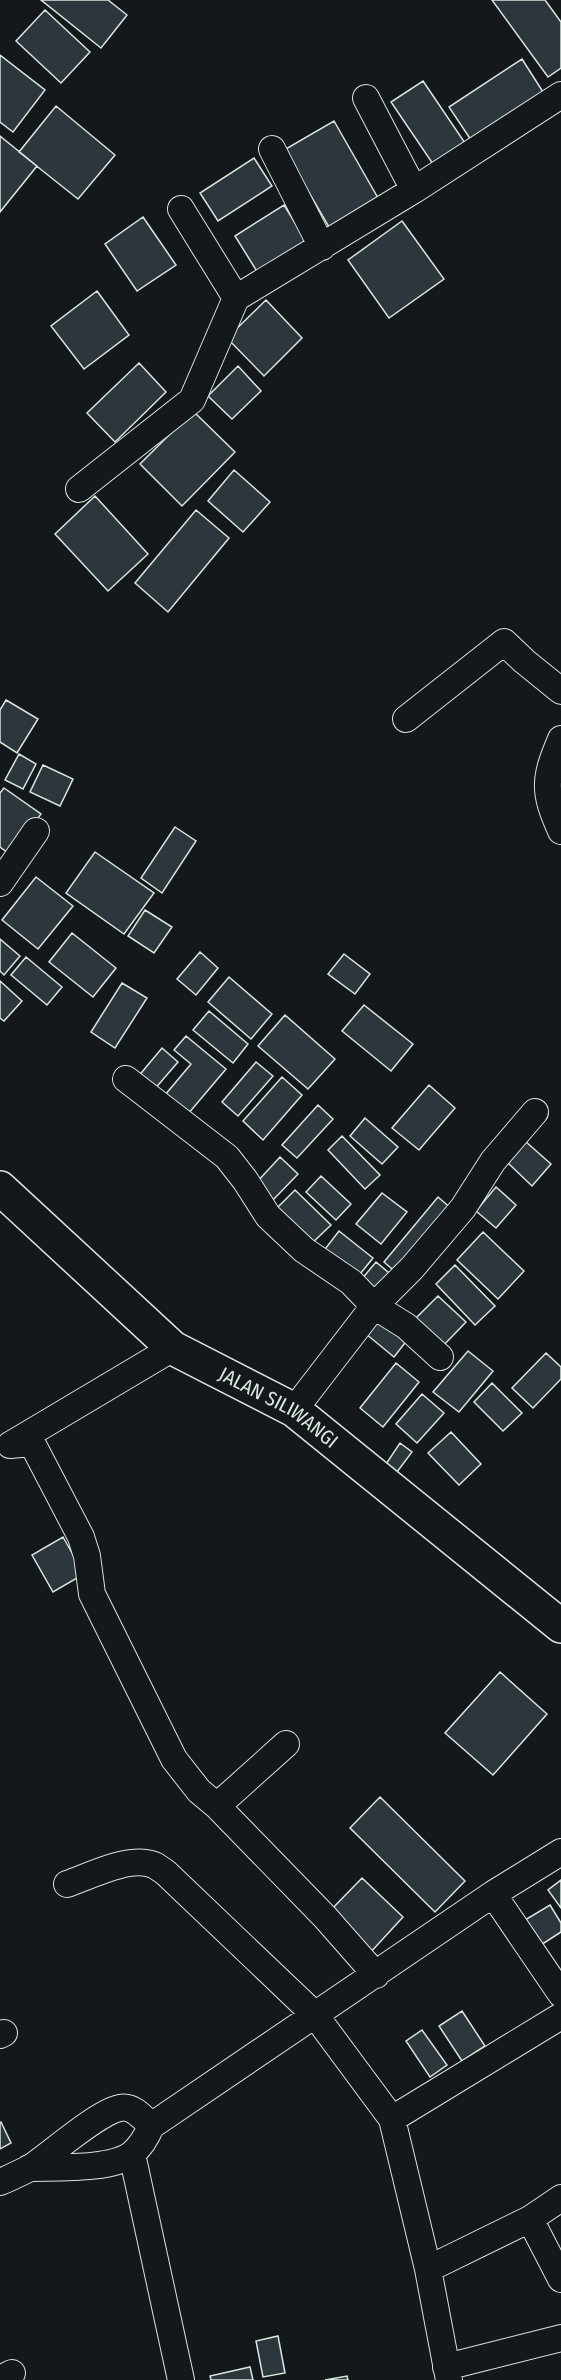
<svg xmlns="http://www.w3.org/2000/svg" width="561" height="2380" font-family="'Fira Sans Condensed',sans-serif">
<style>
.building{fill:#2c363c;stroke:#d8e6dc;stroke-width:1.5}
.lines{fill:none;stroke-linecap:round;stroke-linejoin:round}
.street-casing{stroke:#d8e6dc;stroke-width:28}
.primary-casing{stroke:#d8e6dc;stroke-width:36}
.street{stroke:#14181c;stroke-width:26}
.primary{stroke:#14181c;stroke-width:33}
.labels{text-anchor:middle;stroke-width:4.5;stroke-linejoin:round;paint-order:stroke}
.street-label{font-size:20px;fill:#d8e6dc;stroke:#14181c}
</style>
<rect width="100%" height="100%" fill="#14181c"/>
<path class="building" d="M41 0H108L127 15 101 48Z
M492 0H545L561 22V68L548 77Z
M45 10 90 52 61 83 16 41Z
M0 55 45 90 13 132 0 122Z
M522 59 545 95 473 143 449 107Z
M423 81 467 146 435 167 391 102Z
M56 106 115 155 78 199 19 152Z
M334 121 378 198 329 227 284 150Z
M0 136 37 166 0 212Z
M254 158 272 186 218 221 200 193Z
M284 205 307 242 258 273 235 236Z
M143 217 176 265 137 291 105 244Z
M402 221 444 279 389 318 348 260Z
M97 291 129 335 84 369 51 326Z
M266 300 302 338 264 376 227 338Z
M139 363 166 392 115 442 87 413Z
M238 366 261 391 232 419 208 396Z
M193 411 235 452 182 506 140 464Z
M234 470 270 502 243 532 208 501Z
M95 496 148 554 108 591 55 534Z
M196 510 229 538 168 612 135 583Z
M6 700 38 719 17 753 0 742V710Z
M19 754 36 764 23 789 5 780Z
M43 765 73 779 60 806 30 792Z
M4 788 41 814 11 855 0 847V793Z
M175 827 196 841 162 893 141 878Z
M95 852 154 893 124 934 66 893Z
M36 877 73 906 38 949 2 920Z
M145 910 172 927 154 953 128 936Z
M72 933 116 968 93 997 49 962Z
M0 939 20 956 4 975 0 971Z
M200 952 218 968 196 995 177 979Z
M344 954 370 974 355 994 328 974Z
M26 957 62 987 47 1005 11 975Z
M229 977 272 1014 251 1039 208 1002Z
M0 981 22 1001 4 1021 0 1018Z
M122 983 147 998 115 1048 91 1032Z
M364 1005 413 1044 391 1071 342 1031Z
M209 1011 248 1044 233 1063 193 1030Z
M285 1015 335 1059 308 1089 258 1046Z
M186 1036 226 1069 188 1114 165 1095 191 1064 174 1050Z
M162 1048 178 1062 153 1091 137 1078Z
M256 1062 273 1076 238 1116 222 1102Z
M282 1077 302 1095 263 1140 243 1121Z
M429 1085 455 1108 419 1150 392 1128Z
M318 1105 333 1119 297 1158 282 1145Z
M365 1118 398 1147 382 1164 350 1136Z
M342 1136 380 1175 365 1189 328 1150Z
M525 1141 551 1164 532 1186 507 1162Z
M280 1157 298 1174 273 1200 256 1183Z
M321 1176 351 1204 336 1220 306 1192Z
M496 1187 516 1205 496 1228 476 1211Z
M295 1190 331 1225 309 1246 274 1211Z
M382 1193 407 1212 381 1244 356 1224Z
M438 1197 453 1210 399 1275 384 1262Z
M339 1231 373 1258 356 1279 322 1253Z
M483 1232 524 1271 498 1299 457 1260Z
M376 1262 394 1277 379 1295 361 1280Z
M455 1265 495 1306 475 1325 436 1284Z
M438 1296 466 1322 439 1350 411 1323Z
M380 1316 408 1339 394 1357 366 1334Z
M468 1351 493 1371 459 1412 433 1392Z
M546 1353 561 1367V1379L533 1408 512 1388Z
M396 1363 419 1382 383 1427 360 1408Z
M492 1383 522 1413 503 1431 474 1402Z
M422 1394 444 1413 417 1443 396 1424Z
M451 1432 481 1464 459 1485 428 1453Z
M400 1443 412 1452 397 1472 386 1464Z
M63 1537 84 1574 53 1592 32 1555Z
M500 1672 547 1714 493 1775 445 1733Z
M380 1797 465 1881 435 1912 350 1828Z
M362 1878 403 1917 369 1954 327 1914Z
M561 1880V1908L548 1890Z
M550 1905 561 1923V1932L541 1945 525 1920Z
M462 2011 485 2046 462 2061 439 2026Z
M422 2030 447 2065 430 2077 406 2041Z
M1 2122 11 2143 0 2149V2123Z
M278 2336 285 2373 263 2377 256 2341Z
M250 2367 253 2380H211L210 2376Z
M347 2376 348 2380H325Z"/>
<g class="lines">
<g class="street-casing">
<path id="street" d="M366 98 414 190
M272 149 322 247
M181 209 236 298
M79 489 192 400 236 298 414 190 561 95
M406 719 504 642 524 661 561 691
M561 739C544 779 543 791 561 831
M0 883 36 831
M126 1079 227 1157 245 1180 268 1216 304 1250 351 1282 374 1306 406 1326 440 1357
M294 1410 374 1306 412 1268 463 1208 493 1161 535 1112
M10 1445 32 1443 81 1537 87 1556 92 1594 174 1759 199 1791 217 1806 325 1917 376 1975
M10 1445 173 1348
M217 1806 286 1744
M67 1884C90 1876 130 1855 154 1865 158 1867 162 1870 166 1873L315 2015 392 2119
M493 1894 561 1994
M0 2035 4 2033
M132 2154 181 2380
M29 2168C55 2167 112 2170 132 2154 140 2147 147 2136 151 2126L493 1894 561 1852
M0 2182C10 2178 20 2173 30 2168 51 2154 98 2112 120 2108 133 2105 143 2118 151 2126
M530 2219 561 2279
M428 2269 530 2219 561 2198
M446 2367 561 2338
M0 2379 12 2373
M449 2380 428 2269 392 2119 561 2016"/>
</g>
<g class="primary-casing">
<g id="primary">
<path id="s1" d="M0 1188 173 1348 294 1410 561 1626"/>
</g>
</g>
<use href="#street" class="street"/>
<use href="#primary" class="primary"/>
</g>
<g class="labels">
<g class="street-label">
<text dy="7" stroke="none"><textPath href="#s1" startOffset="357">JALAN SILIWANGI</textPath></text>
</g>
</g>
</svg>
